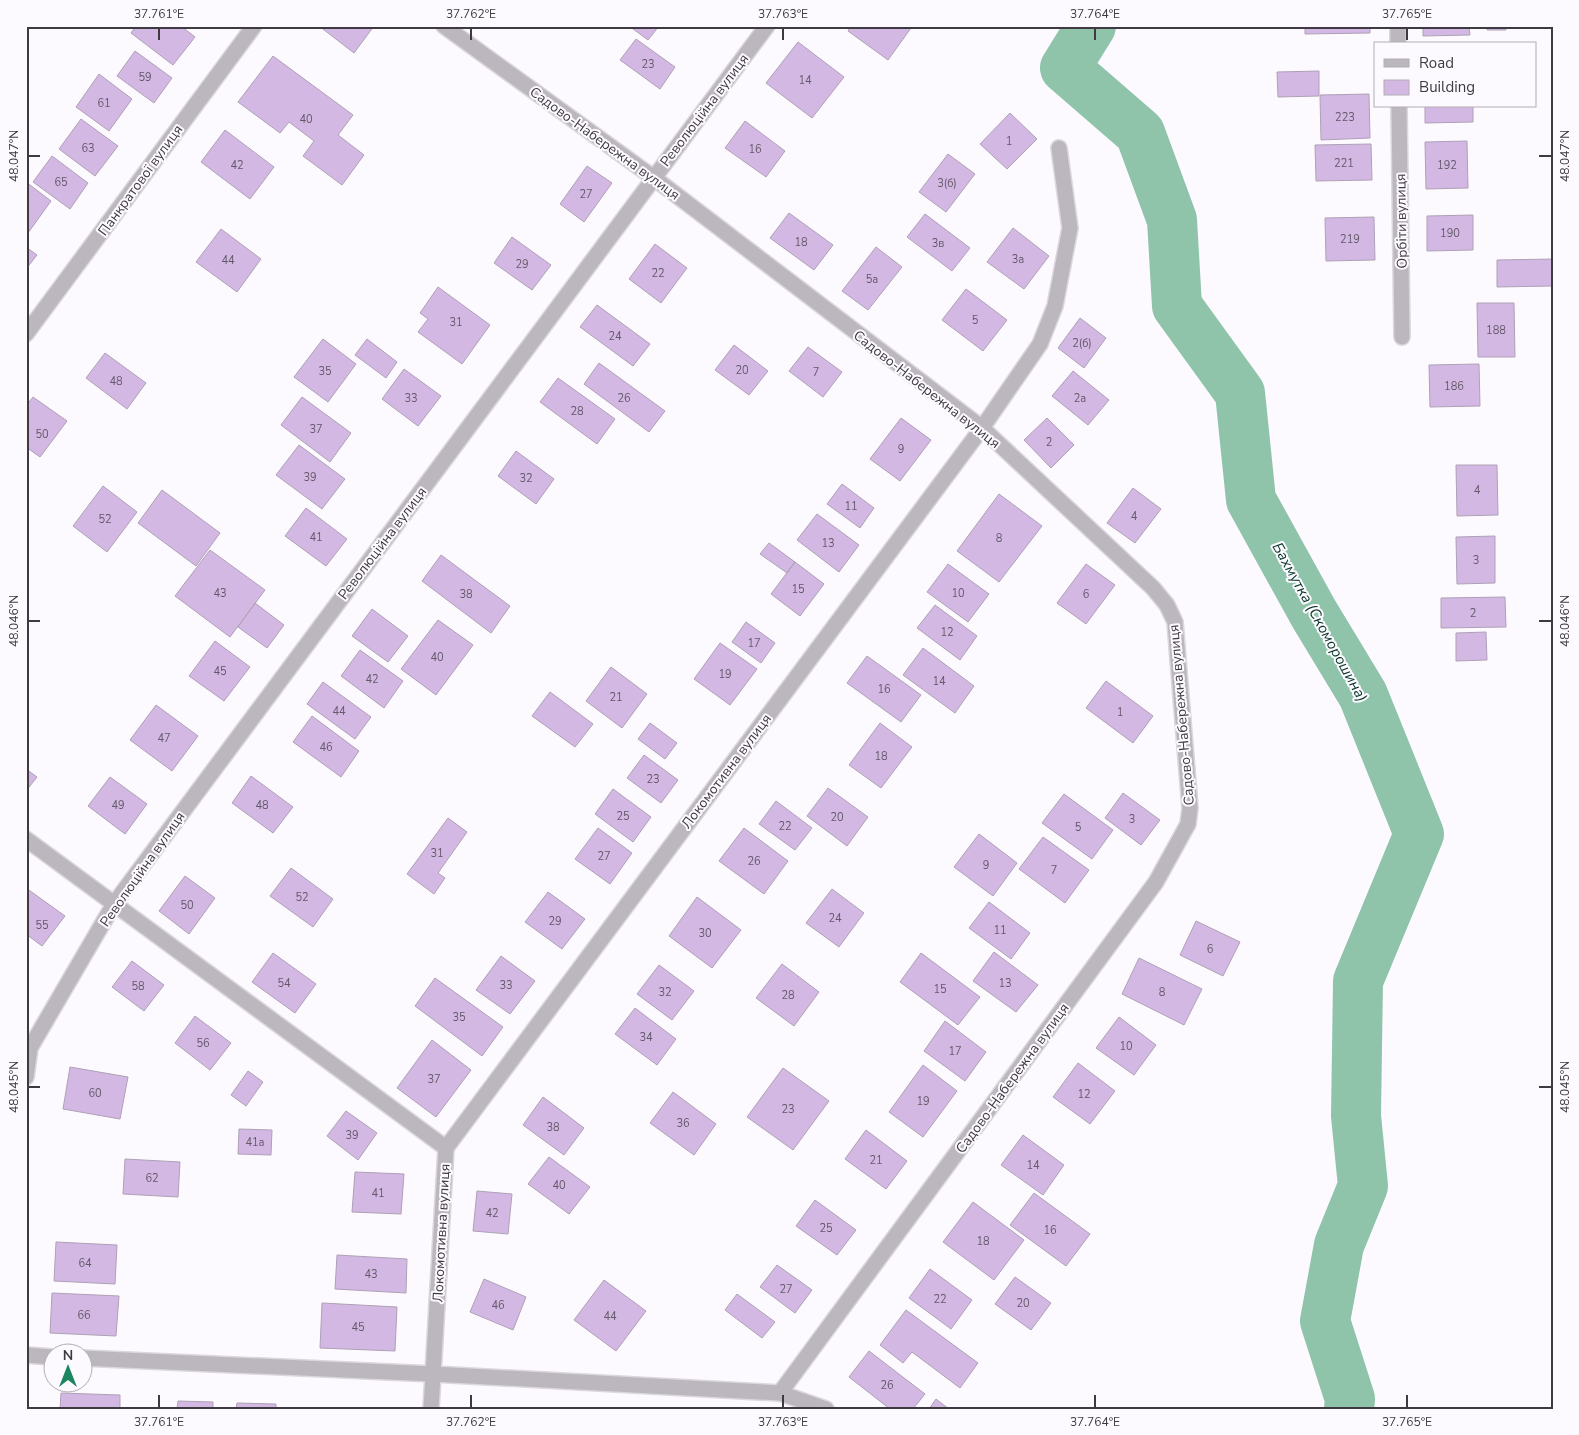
<svg xmlns="http://www.w3.org/2000/svg" width="1579" height="1435" font-family="'Nunito Sans',sans-serif">
<style>
.lines{fill:none;stroke-linecap:round;stroke-linejoin:round}
.river{stroke:#8fc4ab;stroke-width:50}
.building{fill:#d3b8e3;stroke:#aea1b6}
.minor-casing{stroke:#dbd7dd;stroke-width:18}
.minor{stroke:#bcb6bf;stroke-width:15}
.ticks{fill:none;stroke:#3f3942;stroke-width:2}
.labels{text-anchor:middle;stroke-width:4;stroke-linejoin:round;paint-order:stroke}
.number-label{font-size:11px;fill:#64596a}
.street-label{font-size:14px;fill:#3f3942;stroke:#fdfaff}
.water-label{font-size:15px;font-style:italic;fill:#073625;stroke:#fdfaff}
.neatline{fill:none;stroke:#3f3942;stroke-width:2}
.ticks-label{font-size:12px;text-anchor:middle;fill:#3f3942}
</style>
<rect width="100%" height="100%" fill="#fdfaff"/>
<g class="lines">
<path class="river" d="M1091 26 1065 68 1140 133 1172 220 1177 306 1240 393 1251 500 1314 614 1363 695 1419 834 1358 981 1356 1116 1363 1186 1339 1245 1325 1321 1350 1399 1349 1409"/>
</g>
<path class="building" d="M136 26H181L195 37 173 65 131 33Z
M319 26H374L354 53Z
M629 26H659L648 40Z
M851 26H909L911 28 888 60 848 31Z
M1305 26H1370V33L1305 34Z
M1423 26H1469L1470 35 1423 36Z
M1487 26H1506V30H1487Z
M636 39 675 67 660 89 620 60Z
M798 42 844 77 812 118 766 83Z
M135 51 172 78 154 103 117 76Z
M273 56 353 115 338 135 364 155 342 185 303 156 314 141 289 122 280 133 238 102Z
M1319 71V96L1278 97 1277 72Z
M99 74 132 99 109 131 76 107Z
M1369 94 1370 138 1321 140 1320 95Z
M1425 106H1473V122L1425 123Z
M1010 113 1037 139 1007 169 980 144Z
M81 119 118 146 95 176 59 149Z
M745 121 785 151 766 177 725 148Z
M225 130 274 167 250 199 201 162Z
M1467 141 1468 188 1426 189 1425 142Z
M1371 144 1372 180 1316 181 1315 145Z
M948 154 975 174 946 212 919 192Z
M52 156 88 183 70 209 33 182Z
M587 166 612 183 584 222 560 204Z
M26 182 51 201 28 233 26 232Z
M789 213 833 245 814 270 770 238Z
M925 214 970 248 952 271 907 237Z
M1473 215V250L1427 251V216Z
M1374 217 1375 260 1326 261 1325 218Z
M1013 228 1049 256 1024 289 987 262Z
M221 229 261 259 237 292 196 262Z
M512 237 551 265 532 290 494 263Z
M655 244 687 268 661 303 629 279Z
M26 247 37 255 26 269Z
M876 247 902 267 868 310 842 291Z
M1553 259V286L1497 287V260Z
M438 287 490 325 462 364 418 332 428 319 420 313Z
M966 289 1007 320 983 351 942 320Z
M1477 303H1514L1515 357H1478Z
M597 305 650 344 633 366 580 327Z
M1080 318 1106 338 1084 368 1058 348Z
M323 339 356 364 328 402 294 377Z
M367 339 397 362 386 378 355 355Z
M734 345 768 371 749 395 715 370Z
M808 347 842 372 823 397 789 371Z
M105 353 146 383 127 409 86 378Z
M599 363 665 411 649 432 584 384Z
M1479 364 1480 406 1430 407 1429 365Z
M404 369 441 396 418 426 382 399Z
M1073 371 1109 400 1088 425 1052 396Z
M558 378 615 419 597 444 540 402Z
M33 397 67 421 40 457 26 447V406Z
M302 397 351 433 330 462 281 425Z
M901 418 931 440 900 481 870 459Z
M1047 418 1074 445 1051 468 1024 440Z
M299 445 345 479 322 509 276 475Z
M516 451 554 479 536 504 498 476Z
M1456 465H1497L1498 515 1457 516Z
M842 484 874 508 860 528 827 504Z
M103 486 137 512 107 552 73 526Z
M1133 488 1161 509 1135 543 1107 523Z
M162 490 220 533 196 566 138 523Z
M999 494 1042 526 999 582 957 551Z
M306 508 347 539 326 566 285 536Z
M817 514 859 545 839 572 797 540Z
M1495 536V583L1457 584 1456 537Z
M769 543 795 562 787 573 760 554Z
M210 550 265 590 230 637 175 596Z
M441 555 510 606 491 633 422 581Z
M795 562 824 584 800 616 771 594Z
M948 564 989 594 968 622 927 592Z
M1086 564 1115 585 1086 624 1057 603Z
M1505 597 1506 627 1441 628V598Z
M255 603 284 625 267 648 238 627Z
M935 605 977 636 960 660 917 628Z
M372 609 408 636 388 662 352 636Z
M438 620 473 645 436 695 401 669Z
M746 622 775 643 761 663 732 642Z
M1486 632 1487 660 1456 661V633Z
M215 641 250 667 224 701 189 676Z
M720 643 757 669 730 705 694 679Z
M923 648 974 686 955 713 903 675Z
M360 650 403 681 384 708 341 676Z
M867 656 921 695 901 722 847 683Z
M611 667 647 694 622 728 586 701Z
M1106 681 1153 716 1133 743 1086 708Z
M323 682 371 717 355 739 307 704Z
M550 692 593 724 575 747 532 716Z
M156 705 198 736 172 771 130 740Z
M312 716 359 751 341 777 293 742Z
M650 723 677 743 665 759 638 739Z
M880 723 912 747 881 788 849 765Z
M644 755 678 780 661 803 627 778Z
M26 769 37 777 26 791Z
M251 776 293 807 273 833 232 803Z
M110 777 147 804 125 834 88 806Z
M828 788 868 817 847 846 807 816Z
M613 789 651 817 633 842 595 814Z
M1123 793 1160 820 1141 845 1105 818Z
M1064 794 1113 830 1092 859 1042 823Z
M776 801 812 828 795 850 759 824Z
M448 818 467 832 438 873 445 878 434 894 407 874Z
M598 828 632 853 610 884 575 859Z
M744 828 788 861 764 894 719 861Z
M979 834 1017 863 993 896 954 867Z
M1043 837 1089 870 1065 903 1019 869Z
M291 868 333 899 313 927 270 896Z
M185 876 215 898 189 934 159 911Z
M26 888 65 916 42 946 26 934Z
M832 889 864 913 839 947 806 923Z
M548 892 585 919 562 949 525 922Z
M697 897 741 930 712 968 669 936Z
M989 902 1030 933 1011 959 969 928Z
M1196 921 1240 942 1223 976 1180 955Z
M994 952 1038 985 1016 1012 973 981Z
M273 953 316 984 295 1013 252 982Z
M921 953 980 997 958 1025 900 982Z
M501 956 535 981 510 1014 476 990Z
M1139 958 1202 989 1184 1025 1122 994Z
M132 961 164 985 144 1011 112 987Z
M782 964 819 992 794 1026 756 998Z
M659 965 694 991 672 1020 637 994Z
M435 978 503 1027 482 1056 415 1006Z
M635 1008 676 1039 657 1065 615 1034Z
M195 1016 231 1043 210 1070 175 1043Z
M1119 1017 1156 1045 1134 1075 1096 1048Z
M945 1021 986 1052 965 1081 924 1051Z
M432 1040 471 1070 436 1117 397 1088Z
M1078 1063 1115 1091 1090 1124 1053 1097Z
M923 1065 957 1091 923 1137 889 1112Z
M70 1067 128 1077 120 1119 63 1109Z
M783 1068 829 1101 793 1150 747 1117Z
M248 1071 263 1082 246 1106 231 1095Z
M673 1092 716 1124 694 1155 650 1123Z
M543 1097 584 1128 564 1155 523 1125Z
M346 1111 377 1133 358 1160 327 1136Z
M239 1129 272 1130 271 1155 238 1154Z
M866 1130 907 1161 886 1189 845 1159Z
M1023 1135 1064 1165 1043 1195 1001 1165Z
M549 1157 590 1187 569 1214 528 1184Z
M125 1159 180 1162 178 1197 123 1194Z
M355 1172 404 1174 401 1214 352 1212Z
M477 1191 512 1194 508 1234 473 1231Z
M1034 1193 1090 1234 1066 1266 1010 1225Z
M815 1200 856 1230 837 1255 796 1226Z
M973 1202 1024 1240 994 1280 943 1242Z
M56 1242 117 1245 115 1284 54 1281Z
M337 1255 407 1259 406 1293 335 1289Z
M777 1265 812 1290 795 1313 760 1287Z
M930 1269 972 1300 951 1329 909 1298Z
M1015 1277 1051 1303 1031 1330 995 1304Z
M484 1279 526 1297 513 1330 470 1312Z
M604 1280 646 1311 616 1351 574 1320Z
M52 1293 119 1296 116 1336 50 1333Z
M737 1294 775 1322 762 1338 725 1310Z
M322 1303 397 1307 395 1351 320 1348Z
M906 1310 978 1363 960 1388 912 1352 903 1363 880 1345Z
M869 1351 925 1394 913 1409H890L849 1377Z
M61 1393 120 1395V1409H60Z
M936 1399 949 1409H929Z
M178 1401 213 1402V1409H177Z
M237 1403 276 1404V1409H236Z"/>
<g class="lines">
<g class="minor-casing">
<path id="minor" d="M444 26 654 178 982 428 1153 588 1167 605 1175 622 1190 808 1188 824 1156 882 780 1393 826 1409
M1398 26V44
M1399 106 1402 337
M26 334 254 26
M26 839 446 1148
M26 1077 30 1048 114 904 767 26
M26 1355 52 1357
M82 1358 433 1374 780 1393
M431 1409 446 1148 982 428 1040 344 1055 306 1070 228 1059 148"/>
</g>
<use href="#minor" class="minor"/>
</g>
<path class="ticks" d="M159 28V40M471 28V40M783 28V40M1095 28V40M1407 28V40M28 156H40M1539 156H1552M28 621H40M1539 621H1552M28 1087H40M1539 1087H1552M159 1395V1408M471 1395V1408M783 1395V1408M1095 1395V1408M1407 1395V1408"/>
<g class="labels">
<g class="number-label">
<text x="648" y="68">23</text>
<text x="145" y="81">59</text>
<text x="805" y="84">14</text>
<text x="104" y="107">61</text>
<text x="1345" y="121">223</text>
<text x="306" y="123">40</text>
<text x="1009" y="145">1</text>
<text x="88" y="152">63</text>
<text x="755" y="153">16</text>
<text x="1344" y="167">221</text>
<text x="237" y="169">42</text>
<text x="1447" y="169">192</text>
<text x="61" y="186">65</text>
<text x="947" y="187">3(б)</text>
<text x="586" y="198">27</text>
<text x="1450" y="237">190</text>
<text x="1350" y="243">219</text>
<text x="801" y="246">18</text>
<text x="938" y="247">3в</text>
<text x="1018" y="263">3а</text>
<text x="228" y="264">44</text>
<text x="522" y="268">29</text>
<text x="658" y="277">22</text>
<text x="872" y="283">5а</text>
<text x="975" y="324">5</text>
<text x="456" y="326">31</text>
<text x="1496" y="334">188</text>
<text x="615" y="340">24</text>
<text x="1082" y="347">2(б)</text>
<text x="742" y="374">20</text>
<text x="325" y="375">35</text>
<text x="816" y="376">7</text>
<text x="116" y="385">48</text>
<text x="1454" y="390">186</text>
<text x="411" y="402">33</text>
<text x="624" y="402">26</text>
<text x="1080" y="402">2а</text>
<text x="577" y="415">28</text>
<text x="316" y="433">37</text>
<text x="42" y="438">50</text>
<text x="1049" y="446">2</text>
<text x="901" y="453">9</text>
<text x="310" y="481">39</text>
<text x="526" y="482">32</text>
<text x="1477" y="494">4</text>
<text x="851" y="510">11</text>
<text x="1134" y="520">4</text>
<text x="105" y="523">52</text>
<text x="316" y="541">41</text>
<text x="999" y="542">8</text>
<text x="828" y="547">13</text>
<text x="1476" y="564">3</text>
<text x="798" y="593">15</text>
<text x="220" y="597">43</text>
<text x="958" y="597">10</text>
<text x="466" y="598">38</text>
<text x="1086" y="598">6</text>
<text x="1473" y="617">2</text>
<text x="947" y="636">12</text>
<text x="754" y="647">17</text>
<text x="437" y="661">40</text>
<text x="220" y="675">45</text>
<text x="725" y="678">19</text>
<text x="372" y="683">42</text>
<text x="939" y="685">14</text>
<text x="884" y="693">16</text>
<text x="616" y="701">21</text>
<text x="339" y="715">44</text>
<text x="1120" y="716">1</text>
<text x="164" y="742">47</text>
<text x="326" y="751">46</text>
<text x="881" y="760">18</text>
<text x="653" y="783">23</text>
<text x="118" y="809">49</text>
<text x="262" y="809">48</text>
<text x="623" y="820">25</text>
<text x="837" y="821">20</text>
<text x="1132" y="823">3</text>
<text x="785" y="830">22</text>
<text x="1078" y="831">5</text>
<text x="437" y="857">31</text>
<text x="604" y="860">27</text>
<text x="754" y="865">26</text>
<text x="986" y="869">9</text>
<text x="1054" y="874">7</text>
<text x="302" y="901">52</text>
<text x="187" y="909">50</text>
<text x="835" y="922">24</text>
<text x="555" y="925">29</text>
<text x="42" y="929">55</text>
<text x="1000" y="934">11</text>
<text x="705" y="937">30</text>
<text x="1210" y="953">6</text>
<text x="284" y="987">54</text>
<text x="1005" y="987">13</text>
<text x="506" y="989">33</text>
<text x="138" y="990">58</text>
<text x="940" y="993">15</text>
<text x="665" y="996">32</text>
<text x="1162" y="996">8</text>
<text x="788" y="999">28</text>
<text x="459" y="1021">35</text>
<text x="646" y="1041">34</text>
<text x="203" y="1047">56</text>
<text x="1126" y="1050">10</text>
<text x="955" y="1055">17</text>
<text x="434" y="1083">37</text>
<text x="95" y="1097">60</text>
<text x="1084" y="1098">12</text>
<text x="923" y="1105">19</text>
<text x="788" y="1113">23</text>
<text x="683" y="1127">36</text>
<text x="553" y="1131">38</text>
<text x="352" y="1139">39</text>
<text x="255" y="1146">41а</text>
<text x="876" y="1164">21</text>
<text x="1033" y="1169">14</text>
<text x="152" y="1182">62</text>
<text x="559" y="1189">40</text>
<text x="378" y="1197">41</text>
<text x="492" y="1217">42</text>
<text x="826" y="1232">25</text>
<text x="1050" y="1234">16</text>
<text x="983" y="1245">18</text>
<text x="85" y="1267">64</text>
<text x="371" y="1278">43</text>
<text x="786" y="1293">27</text>
<text x="940" y="1303">22</text>
<text x="1023" y="1307">20</text>
<text x="498" y="1309">46</text>
<text x="84" y="1319">66</text>
<text x="610" y="1320">44</text>
<text x="358" y="1331">45</text>
<text x="887" y="1389">26</text>
</g>
<g class="street-label">
<text transform="translate(704 110) rotate(-53)" y="5">Революційна вулиця</text>
<text transform="translate(605 143) rotate(36)" y="5">Садово-Набережна вулиця</text>
<text transform="translate(140 180) rotate(-54)" y="5">Панкратової вулиця</text>
<text transform="translate(1401 221) rotate(-91)" y="5">Орбіти вулиця</text>
<text transform="translate(927 389) rotate(38)" y="5">Садово-Набережна вулиця</text>
<text transform="translate(382 543) rotate(-53)" y="5">Революційна вулиця</text>
<text transform="translate(1181 715) rotate(-95)" y="5">Садово-Набережна вулиця</text>
<text transform="translate(726 771) rotate(-53)" y="5">Локомотивна вулиця</text>
<text transform="translate(142 869) rotate(-55)" y="5">Революційна вулиця</text>
<text transform="translate(1012 1078) rotate(-54)" y="5">Садово-Набережна вулиця</text>
<text transform="translate(441 1233) rotate(-87)" y="5">Локомотивна вулиця</text>
</g>
<g class="water-label">
<text transform="translate(1320 622) rotate(61)" y="5">Бахмутка (Скоморошина)</text>
</g>
</g>
<rect width="1579" height="1435" fill="none" stroke="#fdfaff" stroke-width="55"/>
<rect x="1374" y="42" width="162" height="65" fill="#fdfaff" stroke="#b1adb3"/>
<rect x="1384" y="59" width="25" height="8" fill="#bcb6bf" stroke="#b1adb3"/>
<text x="1419" y="68" font-size="15" fill="#3f3942">Road</text>
<rect x="1384" y="80" width="25" height="15" fill="#d3b8e3" stroke="#b1adb3"/>
<text x="1419" y="92" font-size="15" fill="#3f3942">Building</text>
<g transform="translate(68 1368)"><circle r="24" fill="#fdfaff" stroke="#b1adb3"/>
<path d="M0-4L9 19L0 12L-9 19Z" fill="#1d8661"/>
<text y="-8" font-size="14" font-weight="bold" text-anchor="middle" fill="#3f3942">N</text>
</g>
<rect x="28" y="28" width="1524" height="1380" class="neatline"/>
<g class="ticks-label">
<text x="159" y="18">37.761°E</text>
<text x="471" y="18">37.762°E</text>
<text x="783" y="18">37.763°E</text>
<text x="1095" y="18">37.764°E</text>
<text x="1407" y="18">37.765°E</text>
<text transform="translate(14 156) rotate(-90)" y="4">48.047°N</text>
<text transform="translate(1565 156) rotate(-90)" y="4">48.047°N</text>
<text transform="translate(14 621) rotate(-90)" y="4">48.046°N</text>
<text transform="translate(1565 621) rotate(-90)" y="4">48.046°N</text>
<text transform="translate(14 1087) rotate(-90)" y="4">48.045°N</text>
<text transform="translate(1565 1087) rotate(-90)" y="4">48.045°N</text>
<text x="159" y="1426">37.761°E</text>
<text x="471" y="1426">37.762°E</text>
<text x="783" y="1426">37.763°E</text>
<text x="1095" y="1426">37.764°E</text>
<text x="1407" y="1426">37.765°E</text>
</g>
</svg>
